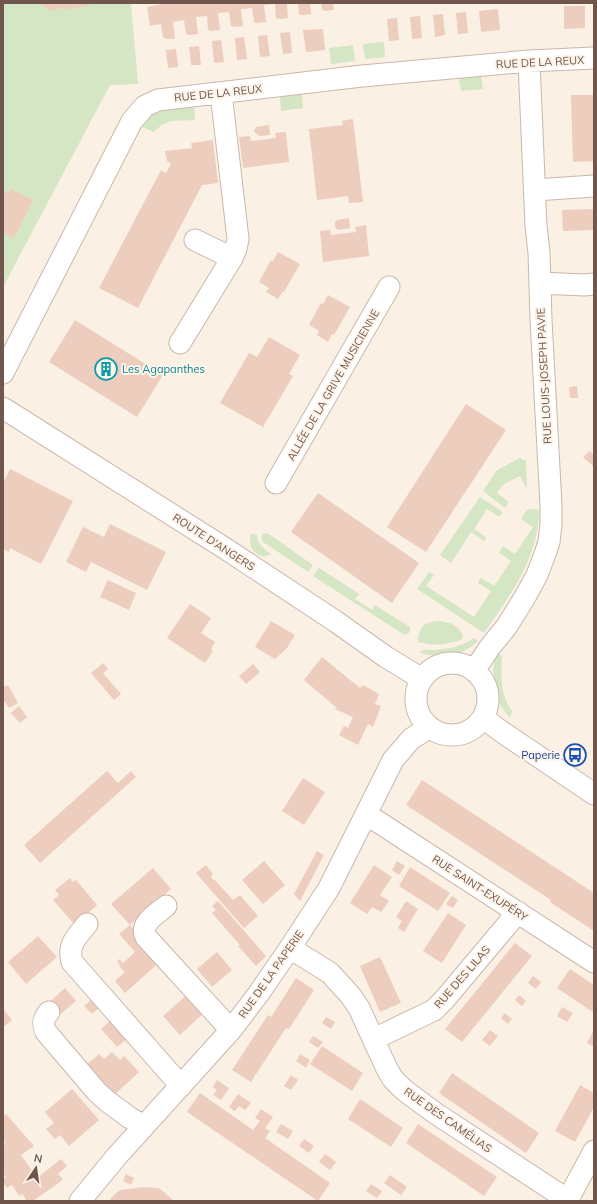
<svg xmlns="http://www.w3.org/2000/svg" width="597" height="1204" font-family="Mulish,sans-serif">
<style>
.green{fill:#d5e6c4}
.building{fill:#edcdbe}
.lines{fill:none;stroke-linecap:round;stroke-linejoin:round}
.minor-casing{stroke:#cab7ab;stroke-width:23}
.minor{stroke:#fff;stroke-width:21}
.labels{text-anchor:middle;stroke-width:4;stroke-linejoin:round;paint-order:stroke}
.street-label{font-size:11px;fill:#70564c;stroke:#fdf4ea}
.culture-label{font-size:11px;fill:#0d838f;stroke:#fdf4ea;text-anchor:start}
.transit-label{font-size:11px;fill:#164399;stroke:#fdf4ea;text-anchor:end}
</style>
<rect width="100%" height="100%" fill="#faf0e4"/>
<path class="green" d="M3 3H131L138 84 110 85 3 287Z
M384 42 385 57 365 59 363 44Z
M353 45 355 61 331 64 329 48Z
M481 73 483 89 461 91 458 75Z
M302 93 303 108 281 111 280 96Z
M194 105 195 120 172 121 162 125 153 132 139 125 150 113 161 109Z
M520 458 526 461 527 489 520 476 504 484 497 493 509 502 505 508 483 491 497 470Z
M480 497 503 512 499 517 487 509 474 529 486 537 484 541 471 532 451 563 440 555Z
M529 509 539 510C539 557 510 596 484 633L417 589 429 572 434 575 426 586 474 617 491 591 478 583 481 578 494 586 511 561 499 553 503 546 515 554 533 527 521 519 526 511Z
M264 533 269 534 313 565 308 572 263 542 261 538 263 534Z
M250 534 257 535C257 544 264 549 271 554L263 557C251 551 250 547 250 534Z
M319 568 359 594 355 599 372 610 375 605 410 627V631L409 633 405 635 395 629 313 576Z
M440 621C450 622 460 626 463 637L461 640C445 645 434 646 418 642 419 626 424 622 440 621Z
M474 638 478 641C462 657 441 658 419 653L423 650C443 650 457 649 474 638Z
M496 653 502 656C501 675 500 695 512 711L510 718 503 709 498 700 493 671 494 664Z"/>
<path class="building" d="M37 3H92V4L67 10 66 7 56 9 54 12Z
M167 3H273V4L264 5 266 22 257 23 254 22 252 8 241 9 243 26 234 27 231 26 229 12 218 13 220 30 211 31 208 30 207 16 196 17 198 34 189 35 186 34 184 20 173 22 175 39H166L163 37 161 24 150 26 147 7Z
M275 3H287L288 18 280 19 276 18Z
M298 3H310L311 14 302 15 299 14Z
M321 3H333L334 10 325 11 322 9Z
M564 6H585V28L564 29Z
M498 9 500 30 481 32 479 11Z
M466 12 468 33 458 34 456 13Z
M443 14 445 35 435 37 433 15Z
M420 16 422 38 412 39 410 17Z
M397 18 399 40 389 41 387 19Z
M323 29 325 50 306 52 303 30Z
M290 32 292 53 283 54 280 33Z
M267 35 270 56 260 57 258 36Z
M244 37 247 59 237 60 235 38Z
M221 40 224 62 214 63 212 41Z
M199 46 201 65H191L189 47Z
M176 49 178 67 168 68 166 50Z
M571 95H594V161L573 162Z
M353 119 363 202 349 203 348 196 317 200 309 129 343 125 342 121Z
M269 125 270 135 260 136 255 133 254 131 256 127Z
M286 132 289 162 243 168 239 137 250 136 251 141 276 138 275 133Z
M213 140 218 183 202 185 138 308 99 288 161 170 166 173 171 164 167 161 165 151 192 148 191 143Z
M11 189 33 200 14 238 3 232V190L9 193Z
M594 209V230L563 231 562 210Z
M349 218 350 228 338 230 335 227V223L337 220Z
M366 225 369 256 323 262 320 231 330 230 331 235 356 232 355 227Z
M278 252 300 264 284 292 283 291 278 299 266 292 269 288 259 282 271 260 273 261Z
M328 295 350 307 334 335 332 334 328 342 317 335 319 331 309 325 321 303 323 304Z
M75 320 163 375 137 417 49 362Z
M269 337 300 355 289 374 293 376 263 427 220 403 249 353 257 357Z
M577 386 578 398H570L569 387Z
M466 404 506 430 426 552 387 527Z
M590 451 594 455V467L583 457Z
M10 469 73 501 41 564 10 548 9 552 3 549V483Z
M318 493 419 563 392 603 291 532Z
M110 524 166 552 147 590 91 562 86 572 66 562 83 527 104 537Z
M108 580 136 593 129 610 100 597Z
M190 604 211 618 201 633 215 642 211 649 213 651 205 663 167 638Z
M271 621 295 635 287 648 275 659 255 647Z
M322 657 360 688 363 685 379 694 375 704 381 706 373 727 368 724 358 745 339 735 344 726 348 728 353 717 335 709 337 708 304 680Z
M103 663 108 669 103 673 121 694 114 700 91 673Z
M253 664 260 672 246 684 239 676Z
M8 685 18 703 9 708 3 699V687Z
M19 706 27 717 20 723 11 713Z
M571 751 580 756 578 760 569 755Z
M107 771 118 783 131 771 136 777 40 863 24 845Z
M303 778 325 792 304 825 282 811Z
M422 780 594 893V931L550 902 551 900 406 805Z
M317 851 324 855 300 901 294 894Z
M264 861 285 885 263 904 242 880Z
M397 861 405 866 399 875 392 870Z
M206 865 213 874 211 877 213 880 214 879 233 900 240 895 258 916 244 928 196 873Z
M374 865 392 877 380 895 389 901 381 912 372 907 367 914 350 903Z
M410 867 450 893 438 911 399 886Z
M153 868 171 889 130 925 111 904Z
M70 878 73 882 76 880 97 905 75 925 53 900 59 895 55 890Z
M452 896 458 900 453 908 446 904Z
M218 901 266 956 256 966 238 946 240 945 212 913 216 910 212 906Z
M406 901 418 909 404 932 398 928 402 921 396 917Z
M448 913 466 925 442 963 423 951Z
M130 925 161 961 125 993 115 981 125 972 119 966 120 965 117 961 119 959 123 963 135 952 119 934Z
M38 936 57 957 26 984 8 962Z
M515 943 532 956 462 1042 445 1029Z
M217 952 232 970 212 987 197 969Z
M380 957 401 1003 380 1012 360 966Z
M570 969 594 985V1013L557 988Z
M533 976 541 982 536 989 528 983Z
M296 978 314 990 289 1029 286 1028 251 1082 232 1070 268 1015 271 1017Z
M65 988 76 1001 57 1017 46 1005Z
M189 993 206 1011 180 1035 163 1016Z
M519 995 526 1001 522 1006 515 1000Z
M91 1000 99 1008 92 1014 84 1006Z
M562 1007 573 1013 567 1022 557 1016Z
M3 1009 12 1020 3 1027Z
M505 1013 512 1019 508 1024 501 1018Z
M326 1017 335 1022 331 1029 322 1023Z
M111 1020 128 1038 117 1047 101 1029Z
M490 1030 498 1036 490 1046 482 1040Z
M593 1031 594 1032V1047L587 1043Z
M313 1036 323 1042 318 1048 309 1042Z
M322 1046 363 1073 352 1091 310 1064Z
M112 1052 120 1060 124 1056 139 1072 111 1098 96 1081 99 1078 87 1064 99 1054 104 1059Z
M300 1054 310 1060 306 1068 296 1061Z
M452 1073 539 1133 526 1153 439 1093Z
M291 1075 298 1080 291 1090 284 1086Z
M217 1080 229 1088 221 1100 213 1095 217 1090 213 1087Z
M580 1085 594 1093V1107L575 1142 555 1131Z
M72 1089 99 1120 69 1146 60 1135 55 1139 46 1129 54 1123 45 1112Z
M200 1093 253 1130 260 1121 255 1118 261 1109 273 1117 265 1128 270 1131 265 1138 330 1183 318 1201 187 1112Z
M238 1094 251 1103 245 1110 239 1106 235 1111 229 1107Z
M360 1099 403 1128 391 1147 348 1119Z
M6 1114 34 1146 21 1155 37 1178 61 1159 67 1166 58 1174 63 1179 60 1182 33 1201H27L22 1194 19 1196 12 1185 7 1188 3 1183V1179L6 1177 3 1173V1152L5 1151 3 1149 5 1141H3V1116Z
M281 1124 293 1131 288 1139 276 1132Z
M418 1124 497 1177 484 1196 406 1143Z
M304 1139 314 1146 309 1153 299 1146Z
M325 1154 336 1162 330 1170 319 1162Z
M126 1174 134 1178 131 1185 123 1181Z
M390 1175 407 1187 401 1195 384 1183Z
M371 1184 382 1191 377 1198 366 1191Z
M144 1187 159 1188 174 1201H113L110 1199 116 1193 121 1190Z"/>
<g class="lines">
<g class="minor-casing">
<path id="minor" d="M535 190 594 186
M195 240 232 258
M540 283 584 285 594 284
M180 343 232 258 236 249 238 239 221 93
M3 373 132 121 145 106 158 100 362 76 529 61 594 58
M3 408 226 549 335 621 386 657 422 679
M276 483 389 287
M416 699a36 36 0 1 1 72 0a36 36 0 1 1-72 0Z
M474 671 490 647 507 626 525 597 537 575 545 554 549 542 551 524V505L541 320 539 253 536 226 529 61
M483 718 505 734 594 794
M366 814 594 962
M166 906C157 914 139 923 146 937L231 1030
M87 924C77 937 67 944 72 962L181 1086
M290 948 330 973 350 995 359 1008 387 1069 393 1079 404 1090 435 1113 568 1200
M49 1012C43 1019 42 1024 46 1032L97 1092 107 1101 130 1118 144 1126
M374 1039 434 1010 444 1000 518 912
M80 1201 117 1156 231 1030 259 993 290 948 329 888 393 760 411 739 430 727
M567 1201 594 1151"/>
</g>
<use href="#minor" class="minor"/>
</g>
<defs>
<g id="building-ring" transform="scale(1.15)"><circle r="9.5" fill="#fdf4ea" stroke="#0f9aa8" stroke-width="1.5"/><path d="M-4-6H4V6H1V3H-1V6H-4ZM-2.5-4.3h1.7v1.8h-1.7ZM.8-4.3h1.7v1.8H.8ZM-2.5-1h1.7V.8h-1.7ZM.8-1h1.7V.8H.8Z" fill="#0f9aa8"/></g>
<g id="bus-ring" transform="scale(1.15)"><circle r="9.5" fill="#fdf4ea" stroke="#1a4fb4" stroke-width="1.5"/><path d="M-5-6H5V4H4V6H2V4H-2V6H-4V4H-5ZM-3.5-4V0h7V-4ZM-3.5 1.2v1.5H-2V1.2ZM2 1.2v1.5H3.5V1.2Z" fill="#1a4fb4"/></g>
</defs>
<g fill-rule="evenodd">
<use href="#building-ring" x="106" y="369"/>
<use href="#bus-ring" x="575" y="755"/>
</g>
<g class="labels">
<g class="street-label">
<text transform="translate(540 62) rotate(-3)" y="4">RUE DE LA REUX</text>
<text transform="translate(218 93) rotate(-6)" y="4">RUE DE LA REUX</text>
<text transform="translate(544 376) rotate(-93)" y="4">RUE LOUIS-JOSEPH PAVIE</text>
<text transform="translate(333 385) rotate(-60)" y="4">ALLÉE DE LA GRIVE MUSICIENNE</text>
<text transform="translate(214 542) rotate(33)" y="4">ROUTE D’ANGERS</text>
<text transform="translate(480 888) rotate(33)" y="4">RUE SAINT-EXUPÉRY</text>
<text transform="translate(271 974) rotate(-55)" y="4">RUE DE LA PAPERIE</text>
<text transform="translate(462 977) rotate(-49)" y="4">RUE DES LILAS</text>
<text transform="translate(448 1120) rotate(35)" y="4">RUE DES CAMÉLIAS</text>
</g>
<g class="culture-label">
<text x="122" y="373">Les Agapanthes</text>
</g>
<g class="transit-label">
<text x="560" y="759">Paperie</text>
</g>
</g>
<rect width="597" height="1204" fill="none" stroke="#70564c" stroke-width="8"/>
<g transform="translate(36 1168) rotate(13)" stroke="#fdf4ea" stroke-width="3" paint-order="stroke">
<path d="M0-3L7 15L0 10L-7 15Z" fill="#70564c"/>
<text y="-6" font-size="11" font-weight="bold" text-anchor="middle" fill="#70564c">N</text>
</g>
</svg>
